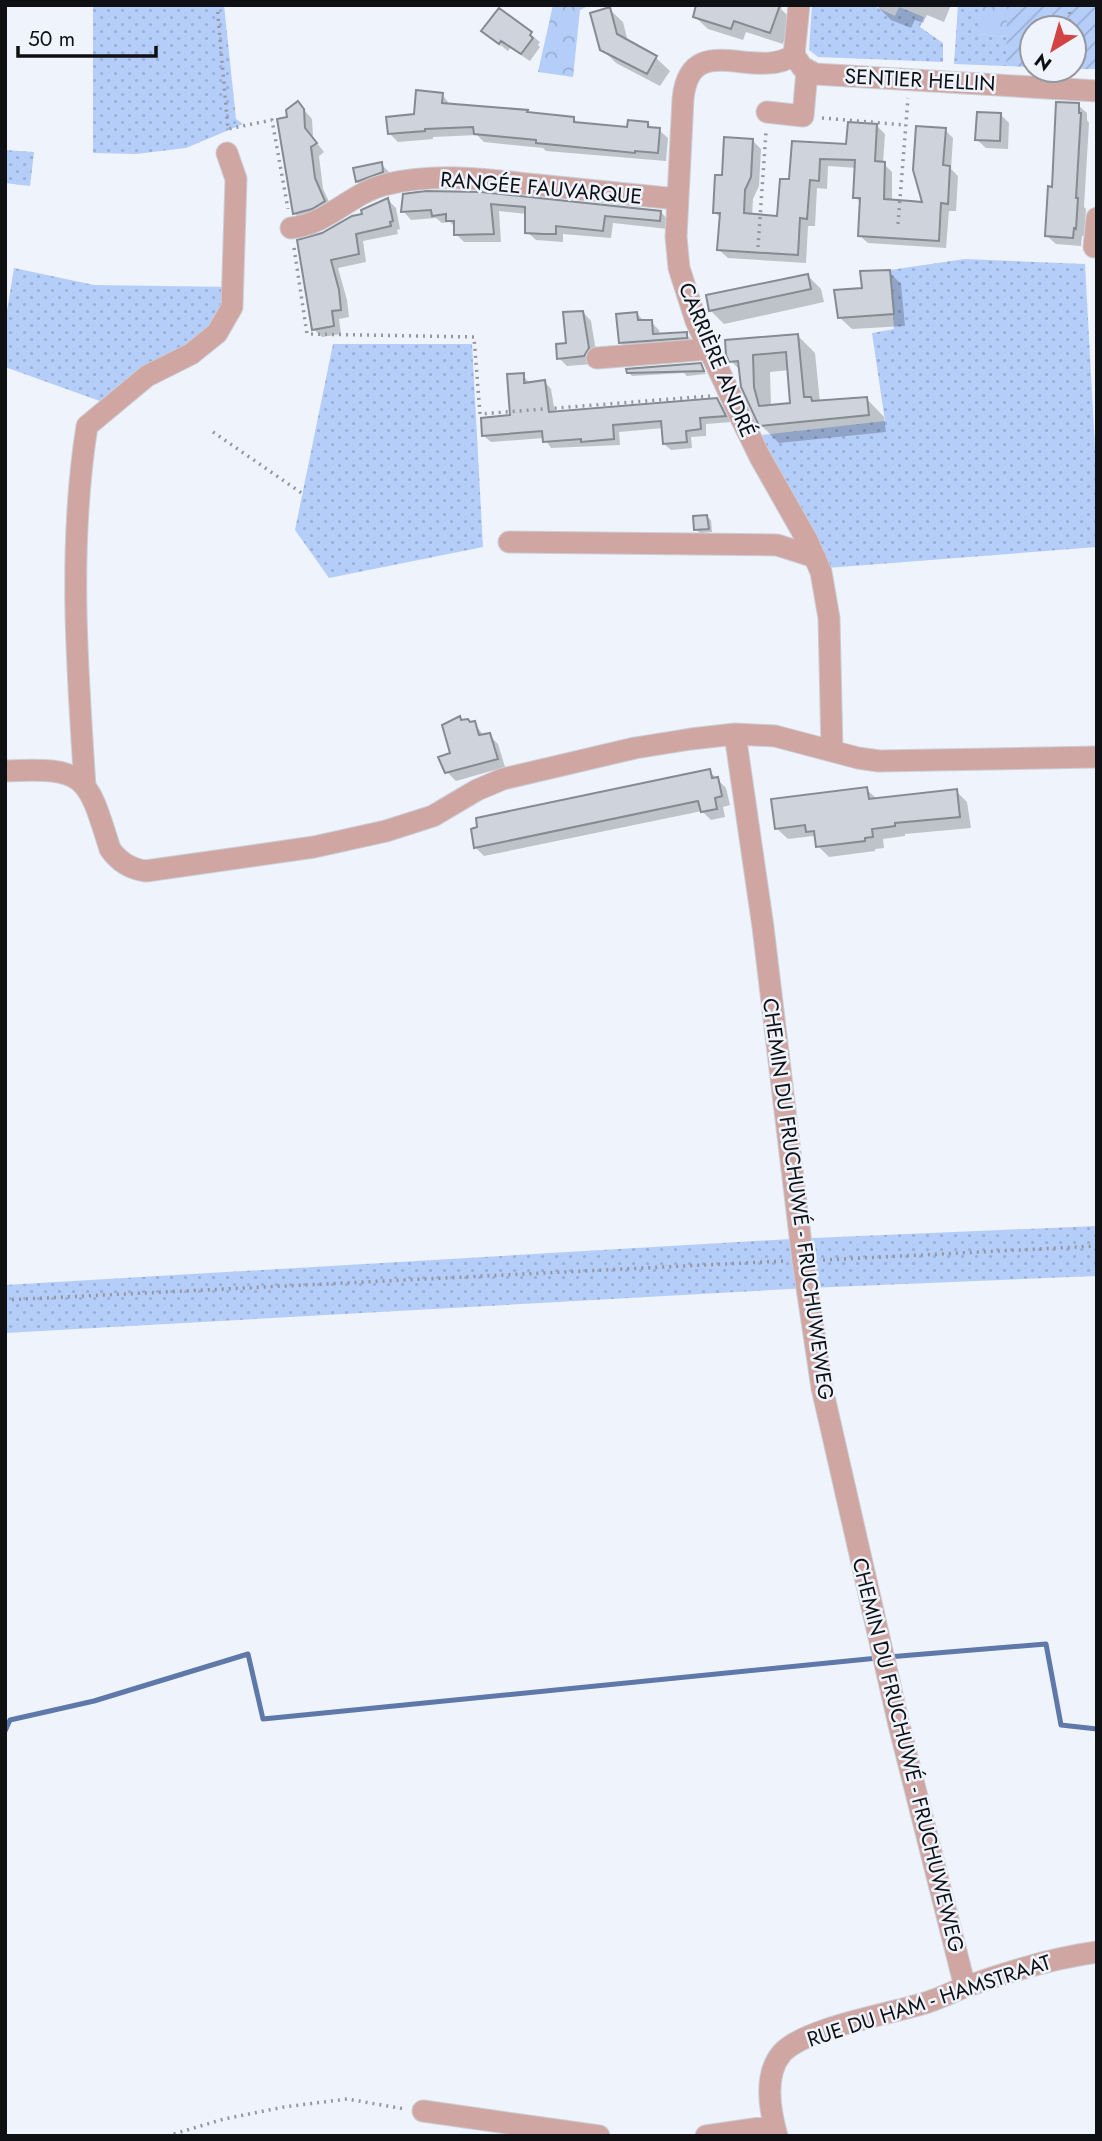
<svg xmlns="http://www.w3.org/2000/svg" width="1102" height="2141" font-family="Jost,sans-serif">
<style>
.grass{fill:url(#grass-dots)}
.forest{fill:url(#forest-crowns)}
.garden{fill:url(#garden-furrows)}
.shadow{fill:#0003;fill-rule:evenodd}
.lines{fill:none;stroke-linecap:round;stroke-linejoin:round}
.stream{stroke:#5f78aa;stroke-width:5}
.building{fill:#cfd4dc;stroke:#868a92;stroke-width:2;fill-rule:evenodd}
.street-casing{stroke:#cacfd7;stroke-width:23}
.path{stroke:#94979e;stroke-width:3.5;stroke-dasharray:2 5;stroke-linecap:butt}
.street{stroke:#d0a6a3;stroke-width:21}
.labels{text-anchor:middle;stroke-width:5;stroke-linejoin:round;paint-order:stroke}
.street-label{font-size:21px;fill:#0f1013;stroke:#eef3fc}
</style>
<defs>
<pattern id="grass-dots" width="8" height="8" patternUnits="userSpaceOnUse" patternTransform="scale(1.75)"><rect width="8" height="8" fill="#b5cdf9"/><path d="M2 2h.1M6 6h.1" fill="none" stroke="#9aafd5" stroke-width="1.8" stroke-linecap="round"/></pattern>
<pattern id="forest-crowns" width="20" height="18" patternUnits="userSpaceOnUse" patternTransform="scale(1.75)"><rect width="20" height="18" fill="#b5cdf9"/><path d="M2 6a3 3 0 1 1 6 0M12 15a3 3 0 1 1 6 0" fill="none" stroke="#9aafd5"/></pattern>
<pattern id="garden-furrows" width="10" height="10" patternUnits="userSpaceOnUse" patternTransform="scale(1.75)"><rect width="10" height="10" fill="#b5cdf9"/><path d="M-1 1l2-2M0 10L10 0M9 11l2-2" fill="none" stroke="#9aafd5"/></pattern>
</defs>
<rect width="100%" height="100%" fill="#eef3fc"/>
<path class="grass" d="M93 5H224L236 119 243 124 186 148 136 154 93 153Z
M812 5H872L895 16 899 7 924 17 920 27 943 43V62L818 57 809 50Z
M958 5H981L978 34 1007 37 1006 66 954 64Z
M5 150 34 152 30 186 5 183Z
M965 259 1085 264 1097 485V547L827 568 754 436 885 421 872 333 894 329 890 270Z
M14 268 94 285 234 287 217 333 111 405 5 367V323Z
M333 344H472L483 547 329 578 295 530Z
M1097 1226V1276L808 1288 5 1333V1285L790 1239Z"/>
<path class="forest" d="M553 5H590L580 10 573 77 538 72Z
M981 5H1007V37L977 34Z"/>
<path class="garden" d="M1007 5H1097V69H1074V28H1032V67L1006 66Z"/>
<path class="shadow" d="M699 5H782L781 9 791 19 783 44 746 32 743 40 708 29 695 17Z
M876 5H951L944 22 927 15 923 23 915 20 911 28 891 20Z
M609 9 623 22 628 42 656 58 670 71 660 86 616 63 602 49Z
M500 10 540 42 538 45 540 47 530 61 510 48 508 51 483 31Z
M442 94 450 105 574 119 579 124 628 129 647 123 653 129 659 130 668 138 666 161 546 151 543 148 484 142 477 135 433 137V139L398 142 389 133Z
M298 103 312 119 313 138 324 152 319 156 323 189 333 210 303 222 294 213Z
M1078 105 1087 113V120L1089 123 1084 207 1086 209 1084 236H1082L1081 246 1056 244 1047 236 1054 189Z
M1001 115 1009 123 1008 149 986 148 977 140Z
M876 125 885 134 883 163 892 172V201L924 204 945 130 953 138 951 169 958 176 956 211H949L946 248 868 243 859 235 861 203 855 197 857 168 828 166 827 189 817 188 815 226H808L806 263 728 258 719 250 721 218 714 212 723 177 753 141 761 149 759 186 753 199 752 216 779 218 791 181 793 143 848 146Z
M381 164 390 173 366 190 357 182 355 169Z
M405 196 661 212 669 221 668 229 613 223 611 238 563 234V242L536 240 527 232V214L499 211 501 242H464L456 234V228L450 222 442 223 436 218 411 220 403 211Z
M388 200 396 208 400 229 397 230 398 234 363 241 366 262 338 268 347 300 349 317 339 319 341 334 322 337 313 329 322 234 364 216Z
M889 272 901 284 905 326 852 329 839 317 864 289Z
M808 276 821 289 824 302 724 324 710 310Z
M583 312 591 321 597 357 593 364 567 366 559 358Z
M637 314 645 322H651L659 330 660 336 686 334 694 342 629 351 620 342Z
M798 336 815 353 820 403 867 399 884 417 886 432 779 443 761 425 741 371 731 361ZM789 370 792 404 771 406 770 372Z
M700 365 706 374 687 376 684 373 632 376 628 372Z
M523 375 530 384 545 382 551 389 555 413 717 400 724 407 731 422 706 424V436L691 437 692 448 671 450 664 444 663 428 619 432 620 445 551 448 544 438 491 442 484 436 512 417Z
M707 517 711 520 712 532 700 533 696 529Z
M460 718 463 721 474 723 484 736 489 735 498 744 505 767 456 781 447 772Z
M709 771 726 788 730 805 723 807 725 817 711 820 702 811 484 856 476 848Z
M866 789 877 799 956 791 967 802 971 828 905 834V836L883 839 884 848 875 849V851L829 857 818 846 817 841 813 836 788 839 776 828Z"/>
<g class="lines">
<path class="stream" d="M888 1657 1046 1644 1061 1725 1097 1729
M5 1731 10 1720 94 1701 248 1654 263 1719 878 1658"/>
</g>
<path class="building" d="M696 5H780L770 33 734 21 731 29 693 17Z
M610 7 617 34 657 56 647 74 600 50 590 13Z
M499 8 532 32 530 35 533 38 521 54 501 41 499 44 481 31Z
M416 90 443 93 442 103 528 110 527 112 574 117V122L627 127 628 120 648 122V127L660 128 658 153 635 151V153L536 143V140L474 134 473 127 425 129V131L388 134 386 117 414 114Z
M298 101 304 109 305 128 317 143 311 147 315 178 325 201 312 209 293 214 277 119 287 117 286 110Z
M1056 102 1079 103V113H1081L1076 198H1078L1076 229 1074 228 1073 238 1045 236 1048 186 1052 187Z
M977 112 1001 113 1000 141 975 140Z
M848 122 877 124 875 161 885 162 884 199 911 201 922 202 913 170 916 126 946 128 943 165 950 166 948 204 941 203 939 241 858 236 860 198H853L855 160 820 159 819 181 810 180 807 219 800 218 798 255 717 250 720 213H713L715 175H722L724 137 753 139 751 177 745 190 744 213 777 216 780 179H789L792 141 846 144Z
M382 162 383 172 356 182 353 168Z
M426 191 481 192 661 211 660 221 605 216 603 231 556 226V234H543L525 233V207L491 204 494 234 454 235V221H446V214L432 216 431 210 401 212 403 194Z
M388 198 393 221 390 222 391 226 356 234 359 254 331 260 339 290 341 310 332 311 334 326 312 330 297 240 322 233 352 216 362 214 361 210Z
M890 270 894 314 838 318 834 290 862 288 860 271Z
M808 274 811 289 709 311 706 295Z
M583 311 589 348 584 356 557 359 556 344 566 343 563 312Z
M637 312 638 320H652L653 334 687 332V338L619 343 616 314Z
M798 334 804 397H811L812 401 867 397 869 415 759 426 741 387 738 361 729 362 726 355 725 340ZM786 352 790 403 759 406 754 387 753 355Z
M701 363 704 371 627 373 626 369Z
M524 373V383L545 380 549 412 717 398 726 416 700 418 701 429 686 431 687 442 663 444 661 421 613 425 614 439 581 442V439L543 442 542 431 482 436 481 418 510 415 507 374Z
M707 515 709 529 694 530 693 516Z
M460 716 461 720 468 719 470 722 475 721 479 735 490 733 498 759 445 773 438 757 450 753 442 725Z
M710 769 712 778 718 777 722 796 715 798 717 809 701 812 698 801 474 848 471 829 477 827 476 818Z
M867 787 869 799 957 789 960 817 895 823V826L872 829 873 837 865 838V841L816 847 814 831 806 832 805 825 775 829 771 799Z"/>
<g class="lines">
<g class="street-casing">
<path id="street" d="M799 5 794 55C755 82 690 28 683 99L676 237 679 268 696 321 739 414 760 457 807 540 821 572 829 618 832 751
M794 55 802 67 815 74 1097 91
M767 112 803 116 807 71
M291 228C329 224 351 192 388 184 438 172 488 180 538 185 584 190 631 194 677 199
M1094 247 1097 218
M597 358 709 349
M509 542 777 545 815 557
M735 734 763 927 803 1261 822 1388 899 1725 965 1987
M5 771C86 767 87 775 110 849 119 862 130 869 146 871L314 847 386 831 433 816 477 790 503 779 635 748 691 739 735 734 775 736 858 758 879 761 1097 757
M85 786C77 666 68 546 87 426L147 376 191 354 217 333 232 307 236 179 227 153
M423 2111 599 2136
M706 2136 774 2126
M777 2136C770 2111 763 2075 782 2053 806 2027 892 2014 928 2002 941 1998 954 1991 968 1986 1010 1971 1052 1958 1097 1952"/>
</g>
<path class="path" d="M217 5 228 129 272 120 288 209
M1069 28 1070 5
M822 118 905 125
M898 224 908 98
M758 247 766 132
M294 248 307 334 474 337 480 414 710 396
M213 432 303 494
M823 1260 1097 1246
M5 1300 784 1261
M167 2136 224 2119 284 2107 347 2099 405 2109"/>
<use href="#street" class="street"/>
</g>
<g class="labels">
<g class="street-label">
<text transform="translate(920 80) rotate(3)" y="7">SENTIER HELLIN</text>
<text transform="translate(541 188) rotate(5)" y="7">RANGÉE FAUVARQUE</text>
<text transform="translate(717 360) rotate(67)" y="7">CARRIÈRE ANDRÉ</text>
<text transform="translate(798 1199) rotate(82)" y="7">CHEMIN DU FRUCHUWÉ - FRUCHUWEWEG</text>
<text transform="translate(908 1755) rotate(76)" y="7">CHEMIN DU FRUCHUWÉ - FRUCHUWEWEG</text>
<text transform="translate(929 2001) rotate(-18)" y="7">RUE DU HAM - HAMSTRAAT</text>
</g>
</g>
<rect width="1102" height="2141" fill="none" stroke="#0f1013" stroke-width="14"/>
<g transform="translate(1053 49) rotate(217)"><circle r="33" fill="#eef3fc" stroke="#95989f" stroke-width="2"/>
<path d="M0-5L12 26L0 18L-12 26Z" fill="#d24344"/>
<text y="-10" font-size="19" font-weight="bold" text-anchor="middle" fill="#0f1013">N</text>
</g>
<path d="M18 46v10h138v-10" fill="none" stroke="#0f1013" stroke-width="3.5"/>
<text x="28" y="46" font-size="21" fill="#0f1013" stroke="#eef3fc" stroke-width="5" paint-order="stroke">50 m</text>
</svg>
